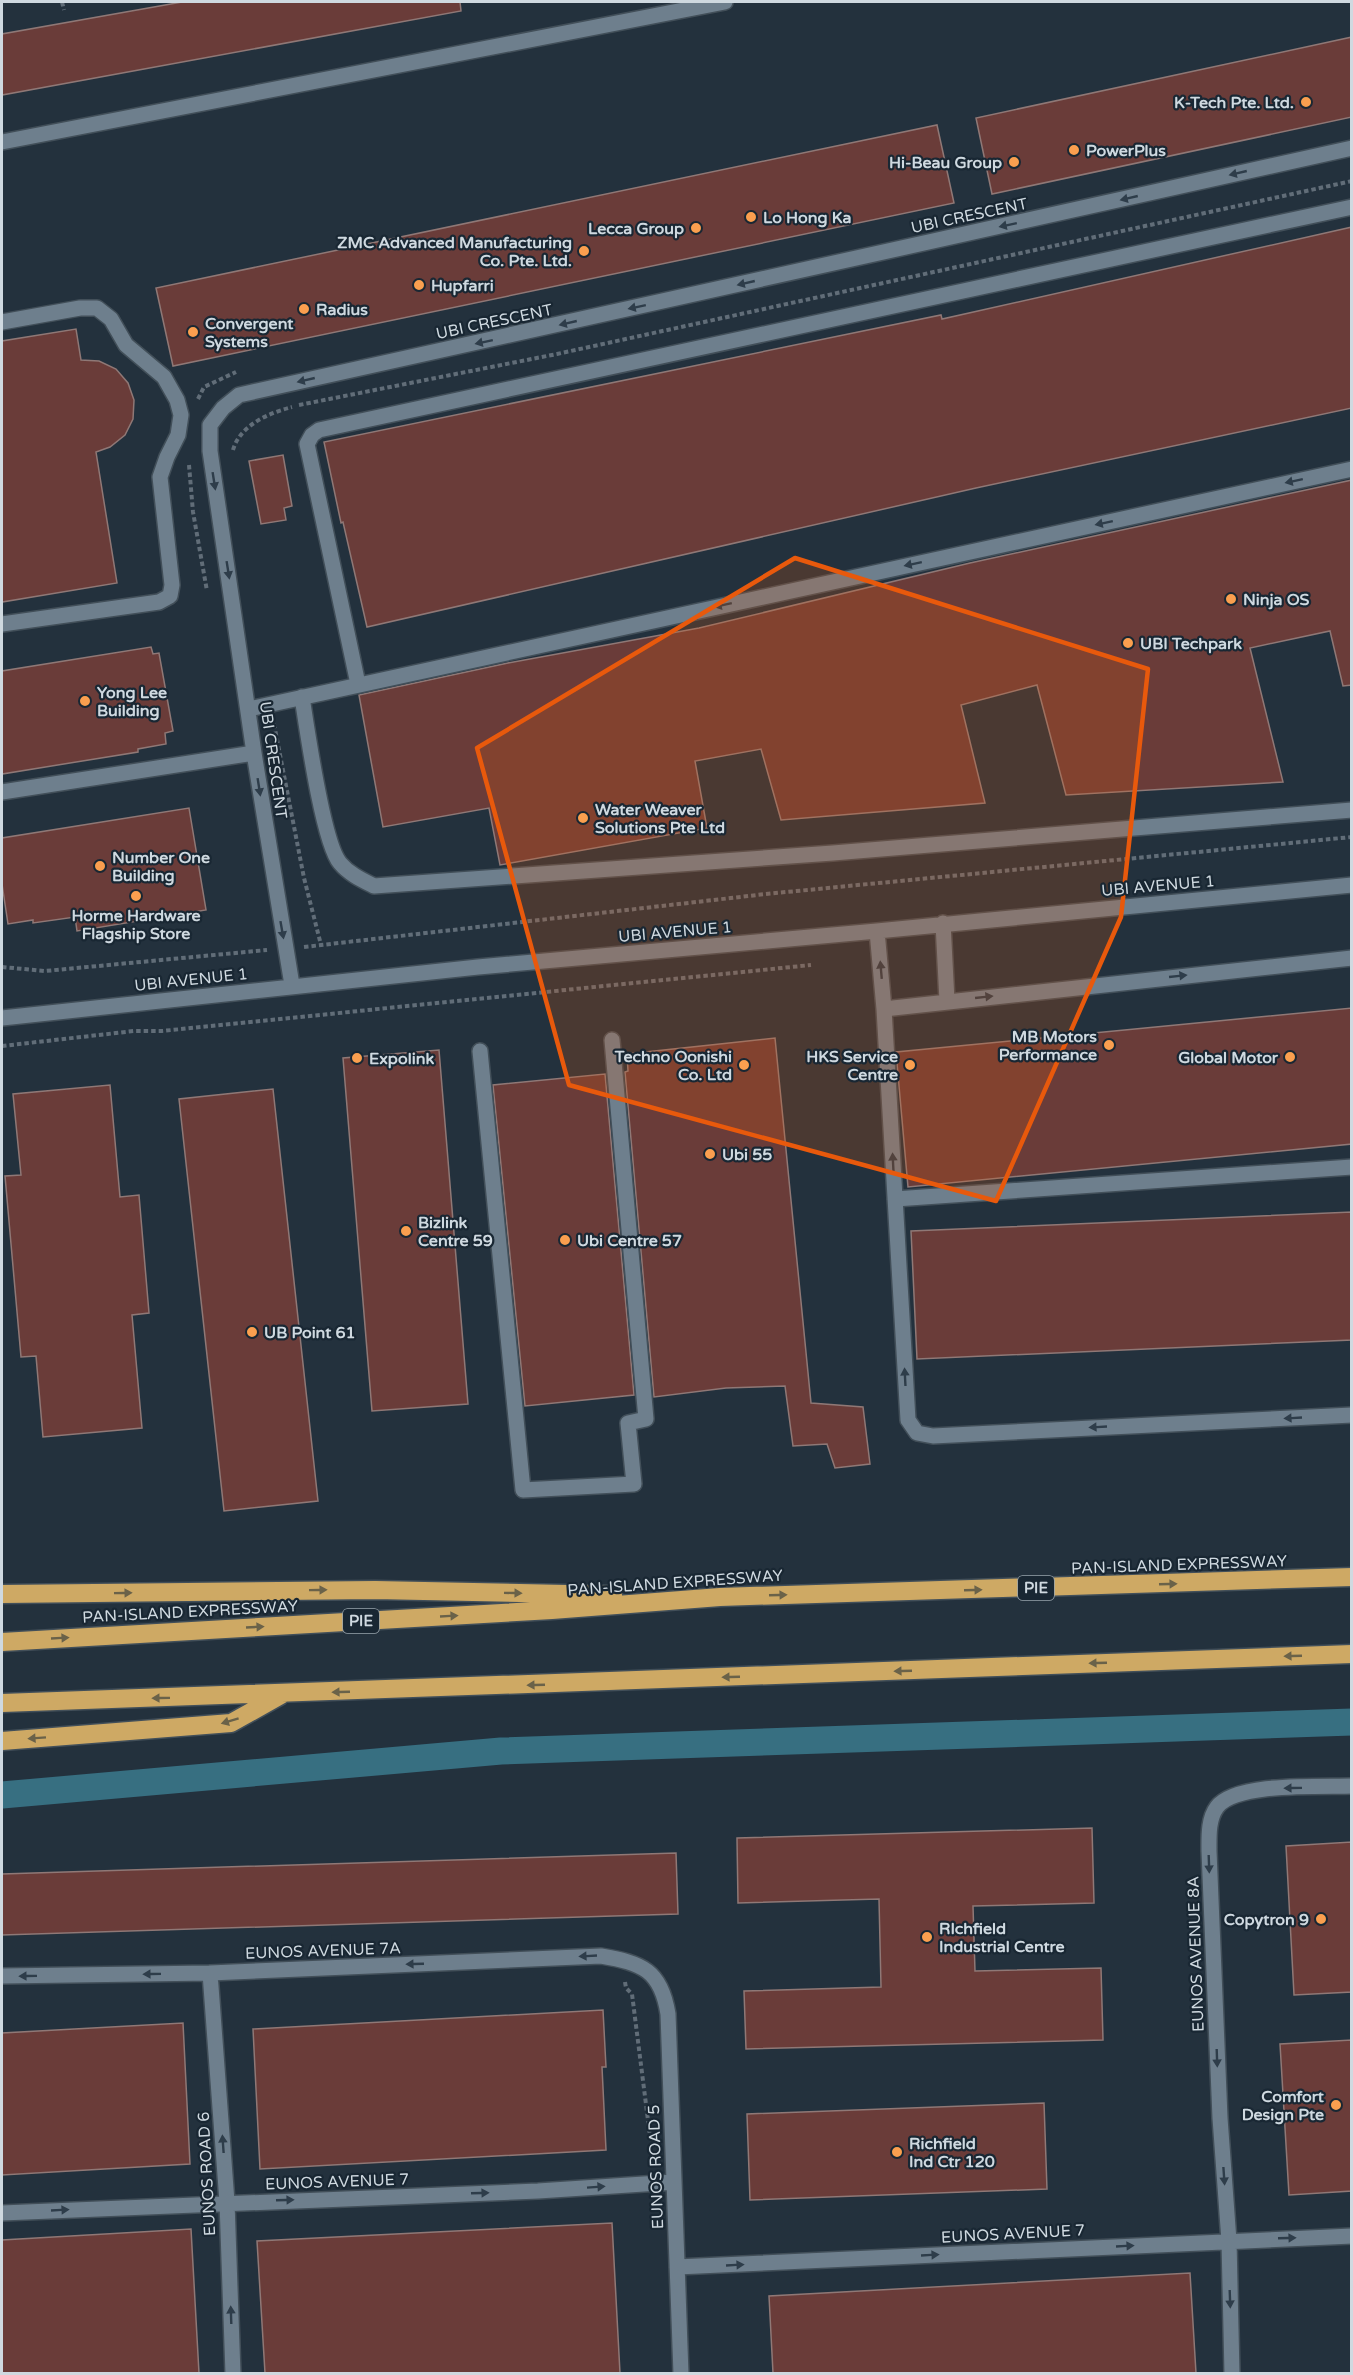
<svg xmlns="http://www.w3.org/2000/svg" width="1353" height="2375" font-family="'Varela Round',sans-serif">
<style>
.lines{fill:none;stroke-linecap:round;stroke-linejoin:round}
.canal{stroke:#376f81;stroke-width:27}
.building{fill:#6a3c39;stroke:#8f7876;stroke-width:1.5}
.minor-casing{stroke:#424f59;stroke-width:18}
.highway-casing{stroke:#424f59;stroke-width:21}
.path{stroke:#616d78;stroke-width:4;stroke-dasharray:4.5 3;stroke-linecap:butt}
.minor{stroke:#6e7f8d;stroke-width:15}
.highway{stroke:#cea964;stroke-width:18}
.oneway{fill:#2e3d4a}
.oneway2{fill:#6a6249}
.marked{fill:#e8590c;fill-opacity:0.2;stroke:#e8590c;stroke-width:4.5;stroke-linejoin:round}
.poi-dot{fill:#fa9f4f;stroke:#192733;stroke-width:2}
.labels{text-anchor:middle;stroke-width:4.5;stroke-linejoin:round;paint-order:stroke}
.shield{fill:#192733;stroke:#98a4ac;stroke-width:1.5}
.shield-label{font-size:15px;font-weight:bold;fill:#cfd9e0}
.poi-label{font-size:16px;font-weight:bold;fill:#cfd9e0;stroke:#192733;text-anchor:start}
.street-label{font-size:16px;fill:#cfd9e0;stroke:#192733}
</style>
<rect width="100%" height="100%" fill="#23313d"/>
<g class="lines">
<path class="canal" d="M2 1795 501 1751 1352 1722"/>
</g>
<path class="building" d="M182 2H460L461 11 2 95V34Z
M1352 37V117L992 194 976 118Z
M937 125 954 203 173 366 156 288Z
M1352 227V408L976 488 367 627 343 522 341 523 324 442 941 315 942 319Z
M76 329 81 360 99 361 116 369 128 383 134 400 133 419 125 435 110 447 96 452 117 583 2 602V341Z
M283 455 292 506 284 508 286 520 261 524 249 461Z
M1352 480V685L1343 686 1330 631 1250 648 1283 782 1066 795 1037 685 961 705 985 803 781 820 761 749 695 761 707 828 500 865 489 808 383 827 359 695 508 663 699 628 970 563Z
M151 647 153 654 159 653 173 731 165 733 166 744 138 749V752L2 774V671Z
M189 808 206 910 77 931 75 917 33 923V920L8 924 2 884V838Z
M1352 1008V1144L908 1187 896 1052Z
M775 1038 811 1403 863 1407 870 1464 835 1468 827 1444 793 1446 785 1386 726 1388 654 1397 625 1072 628 1071 627 1054Z
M439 1050 468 1404 372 1411 343 1058Z
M605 1074 634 1395 525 1406 493 1085Z
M110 1085 120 1197 139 1195 149 1313 132 1315 142 1428 43 1437 36 1356 21 1357 5 1176 21 1175 13 1094Z
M273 1089 318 1501 224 1511 179 1099Z
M1352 1212V1340L917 1359 911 1231Z
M1092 1828 1094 1903 973 1906 975 1971 1101 1968 1103 2040 746 2049 744 1991 881 1987 879 1899 738 1903 737 1838Z
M1352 1842V1992L1294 1995 1286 1846Z
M676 1853 678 1914 2 1935V1874Z
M603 2010 606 2067H602L606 2150 260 2169 253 2029Z
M183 2023 190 2164 2 2175V2033Z
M1352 2040V2191L1289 2195 1280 2044Z
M1044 2103 1047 2189 750 2200 747 2114Z
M612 2223 620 2373H265L257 2241Z
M191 2229 199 2373H2V2240Z
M1190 2273 1196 2373H773L769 2296Z"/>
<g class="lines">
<g class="minor-casing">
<path id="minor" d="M2 142 725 2
M2 322 80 308H97L111 319 126 345 164 377 177 400 181 415 178 435 167 457 160 477 172 585 170 596 159 602 2 624
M358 684 307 444 312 435 319 430 1352 207
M302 697C307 729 323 843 340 863 349 874 362 880 374 886L833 853 1352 810
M249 709 1352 469
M2 792 254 753
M943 923 947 1001
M877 931 884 1009 908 1420 917 1433 933 1436 1352 1415
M292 985 254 753 210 451V425L223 408 239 395 1352 148
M884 1009 1352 958
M2 1018 478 967 877 931 1352 885
M480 1051 523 1490 634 1484 628 1423 646 1419 612 1040
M895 1199 1352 1167
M210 1973 227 2202 233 2374
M2 1976 210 1973 601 1956C642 1963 661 1970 668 2014L681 2374
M2 2213 538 2191 674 2182
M677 2267 1352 2236
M1232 2374 1229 2241 1220 2118 1209 1851C1209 1837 1208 1819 1217 1807 1236 1782 1321 1787 1352 1786"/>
</g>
<g class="highway-casing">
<path id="highway" d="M2 1594 375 1590 613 1595
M2 1642 552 1610 720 1597 1352 1577
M2 1703 1352 1654
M2 1741 231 1723 281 1695"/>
</g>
<path class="path" d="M62 2 64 10
M198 399 204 387 236 372
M299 405 557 354 1352 181
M233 450C240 425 269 413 292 407
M189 465 193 512 207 591
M274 724 304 878 321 945
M304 947 766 894 1352 837
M2 967 45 971 267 950
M2 1046 134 1031H162L811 965
M625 1982 626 1988 632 1994 650 2136"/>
<use href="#minor" class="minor"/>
<use href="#highway" class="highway"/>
</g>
<defs><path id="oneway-solid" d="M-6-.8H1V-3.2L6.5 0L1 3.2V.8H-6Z" transform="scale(1.5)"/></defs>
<g class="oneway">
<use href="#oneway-solid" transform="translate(1238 173) rotate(167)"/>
<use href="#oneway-solid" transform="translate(1129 198) rotate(167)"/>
<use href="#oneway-solid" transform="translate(1008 225) rotate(168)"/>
<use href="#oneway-solid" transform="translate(746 283) rotate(167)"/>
<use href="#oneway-solid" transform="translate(637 307) rotate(168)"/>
<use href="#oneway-solid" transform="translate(568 323) rotate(167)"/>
<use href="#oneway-solid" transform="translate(484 342) rotate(168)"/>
<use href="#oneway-solid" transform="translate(306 380) rotate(167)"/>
<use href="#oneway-solid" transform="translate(214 481) rotate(81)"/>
<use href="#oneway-solid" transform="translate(1294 481) rotate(168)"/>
<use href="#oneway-solid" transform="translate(1104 523) rotate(168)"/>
<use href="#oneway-solid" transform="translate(913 564) rotate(168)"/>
<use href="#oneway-solid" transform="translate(228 570) rotate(81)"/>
<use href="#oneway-solid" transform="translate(723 605) rotate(168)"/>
<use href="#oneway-solid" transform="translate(259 787) rotate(81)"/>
<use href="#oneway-solid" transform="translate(282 930) rotate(80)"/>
<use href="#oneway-solid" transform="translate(881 970) rotate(-95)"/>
<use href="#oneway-solid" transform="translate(1178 976) rotate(-6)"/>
<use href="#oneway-solid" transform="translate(984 997) rotate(-6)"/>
<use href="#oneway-solid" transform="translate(893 1162) rotate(-93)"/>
<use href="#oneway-solid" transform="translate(905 1377) rotate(-93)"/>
<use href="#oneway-solid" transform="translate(1293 1418) rotate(177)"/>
<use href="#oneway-solid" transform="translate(1098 1427) rotate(177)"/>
<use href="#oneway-solid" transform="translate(1293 1788) rotate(179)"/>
<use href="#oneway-solid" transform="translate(1209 1864) rotate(88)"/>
<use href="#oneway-solid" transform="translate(588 1956) rotate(177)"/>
<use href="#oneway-solid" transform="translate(415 1964) rotate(178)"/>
<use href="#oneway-solid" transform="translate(152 1974) rotate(179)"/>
<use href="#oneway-solid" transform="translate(28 1976) rotate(179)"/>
<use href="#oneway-solid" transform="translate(1217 2058) rotate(88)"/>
<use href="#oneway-solid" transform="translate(223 2144) rotate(-94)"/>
<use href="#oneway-solid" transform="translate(1224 2176) rotate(86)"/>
<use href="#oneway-solid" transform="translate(596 2187) rotate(-4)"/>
<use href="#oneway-solid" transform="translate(480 2193) rotate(-2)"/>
<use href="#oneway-solid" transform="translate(285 2200) rotate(-2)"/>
<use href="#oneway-solid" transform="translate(60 2210) rotate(-3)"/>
<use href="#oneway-solid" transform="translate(1287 2238) rotate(-2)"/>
<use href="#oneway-solid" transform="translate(1125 2246) rotate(-3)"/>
<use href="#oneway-solid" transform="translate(930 2255) rotate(-3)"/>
<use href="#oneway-solid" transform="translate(735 2265) rotate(-3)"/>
<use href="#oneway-solid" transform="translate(1230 2299) rotate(88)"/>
<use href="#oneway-solid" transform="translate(231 2315) rotate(-92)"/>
</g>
<g class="oneway2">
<use href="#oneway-solid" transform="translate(1168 1584) rotate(-2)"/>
<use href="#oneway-solid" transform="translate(318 1590) rotate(-1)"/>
<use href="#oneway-solid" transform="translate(973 1590) rotate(-2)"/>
<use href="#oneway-solid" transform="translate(123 1593) rotate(-1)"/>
<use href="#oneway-solid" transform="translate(513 1593) rotate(1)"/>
<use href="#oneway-solid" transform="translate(778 1595) rotate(-2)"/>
<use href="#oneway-solid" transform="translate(449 1616) rotate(-3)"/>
<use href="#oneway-solid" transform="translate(255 1627) rotate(-3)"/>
<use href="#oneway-solid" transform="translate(60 1638) rotate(-3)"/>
<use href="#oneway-solid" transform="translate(1293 1656) rotate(178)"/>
<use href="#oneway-solid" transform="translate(1098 1663) rotate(178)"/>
<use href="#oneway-solid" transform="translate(903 1671) rotate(178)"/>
<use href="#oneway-solid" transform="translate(731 1677) rotate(178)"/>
<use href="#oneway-solid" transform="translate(536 1685) rotate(178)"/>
<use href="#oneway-solid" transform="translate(341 1692) rotate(178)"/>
<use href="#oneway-solid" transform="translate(161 1698) rotate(179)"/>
<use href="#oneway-solid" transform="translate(230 1721) rotate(163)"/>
<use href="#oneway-solid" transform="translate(37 1738) rotate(176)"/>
</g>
<path class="marked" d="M795 558 1148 669 1121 917 996 1201 569 1085 477 748Z"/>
<g class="poi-dot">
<circle cx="1306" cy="102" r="6"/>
<circle cx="1074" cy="150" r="6"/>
<circle cx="1014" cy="162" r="6"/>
<circle cx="751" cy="217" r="6"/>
<circle cx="696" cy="228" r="6"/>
<circle cx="584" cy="251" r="6"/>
<circle cx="419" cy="285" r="6"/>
<circle cx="304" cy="309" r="6"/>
<circle cx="193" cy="332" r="6"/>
<circle cx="1231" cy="599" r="6"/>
<circle cx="1128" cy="643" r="6"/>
<circle cx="85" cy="701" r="6"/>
<circle cx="583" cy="818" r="6"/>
<circle cx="100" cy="866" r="6"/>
<circle cx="136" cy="896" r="6"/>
<circle cx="1109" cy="1045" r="6"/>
<circle cx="1290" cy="1057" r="6"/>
<circle cx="357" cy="1058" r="6"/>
<circle cx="744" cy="1065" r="6"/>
<circle cx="910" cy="1065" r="6"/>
<circle cx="710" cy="1154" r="6"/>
<circle cx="406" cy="1231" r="6"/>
<circle cx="565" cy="1240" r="6"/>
<circle cx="252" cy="1332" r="6"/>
<circle cx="1321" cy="1919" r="6"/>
<circle cx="927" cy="1937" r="6"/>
<circle cx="1336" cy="2105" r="6"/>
<circle cx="897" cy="2152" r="6"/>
</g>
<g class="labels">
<g class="shield">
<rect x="1018" y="1576" width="36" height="24" rx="4.5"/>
<rect x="343" y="1609" width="36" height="24" rx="4.5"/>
</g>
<g class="shield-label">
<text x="1036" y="1593">PIE</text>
<text x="361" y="1626">PIE</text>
</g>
<g class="poi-label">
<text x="1294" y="108" text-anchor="end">K-Tech Pte. Ltd.</text>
<text x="1086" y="156">PowerPlus</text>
<text x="1002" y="168" text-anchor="end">Hi-Beau Group</text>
<text x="763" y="223">Lo Hong Ka</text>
<text x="684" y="234" text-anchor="end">Lecca Group</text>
<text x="572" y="248" text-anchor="end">ZMC Advanced Manufacturing<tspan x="572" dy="18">Co. Pte. Ltd.</tspan></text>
<text x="431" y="291">Hupfarri</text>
<text x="316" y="315">Radius</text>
<text x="205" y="329">Convergent<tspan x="205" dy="18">Systems</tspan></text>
<text x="1243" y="605">Ninja OS</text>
<text x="1140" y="649">UBI Techpark</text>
<text x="97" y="698">Yong Lee<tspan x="97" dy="18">Building</tspan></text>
<text x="595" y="815">Water Weaver<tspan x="595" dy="18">Solutions Pte Ltd</tspan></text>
<text x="112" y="863">Number One<tspan x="112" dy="18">Building</tspan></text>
<text x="136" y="921" text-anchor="middle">Horme Hardware<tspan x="136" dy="18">Flagship Store</tspan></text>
<text x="1097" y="1042" text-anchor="end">MB Motors<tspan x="1097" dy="18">Performance</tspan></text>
<text x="732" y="1062" text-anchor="end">Techno Oonishi<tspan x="732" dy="18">Co. Ltd</tspan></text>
<text x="898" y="1062" text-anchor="end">HKS Service<tspan x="898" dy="18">Centre</tspan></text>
<text x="1278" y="1063" text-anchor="end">Global Motor</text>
<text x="369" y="1064">Expolink</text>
<text x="722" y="1160">Ubi 55</text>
<text x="418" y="1228">Bizlink<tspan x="418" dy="18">Centre 59</tspan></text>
<text x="577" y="1246">Ubi Centre 57</text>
<text x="264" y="1338">UB Point 61</text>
<text x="1309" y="1925" text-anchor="end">Copytron 9</text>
<text x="939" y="1934">RIchfield<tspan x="939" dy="18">Industrial Centre</tspan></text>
<text x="1324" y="2102" text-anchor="end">Comfort<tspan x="1324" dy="18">Design Pte</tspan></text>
<text x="909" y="2149">Richfield<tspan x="909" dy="18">Ind Ctr 120</tspan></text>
</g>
<g class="street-label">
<text transform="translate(969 215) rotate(-12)" y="6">UBI CRESCENT</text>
<text transform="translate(494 321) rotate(-12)" y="6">UBI CRESCENT</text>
<text transform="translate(274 760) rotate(82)" y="6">UBI CRESCENT</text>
<text transform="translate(1158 885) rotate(-5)" y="6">UBI AVENUE 1</text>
<text transform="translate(675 931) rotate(-5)" y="6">UBI AVENUE 1</text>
<text transform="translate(191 979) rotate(-6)" y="6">UBI AVENUE 1</text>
<text transform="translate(1179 1564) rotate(-2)" y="6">PAN-ISLAND EXPRESSWAY</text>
<text transform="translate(675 1582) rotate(-4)" y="6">PAN-ISLAND EXPRESSWAY</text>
<text transform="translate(190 1611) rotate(-3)" y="6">PAN-ISLAND EXPRESSWAY</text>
<text transform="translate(323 1950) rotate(-2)" y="6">EUNOS AVENUE 7A</text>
<text transform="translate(1195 1954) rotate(-92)" y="6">EUNOS AVENUE 8A</text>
<text transform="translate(655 2167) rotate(-92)" y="6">EUNOS ROAD 5</text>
<text transform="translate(206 2174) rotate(-93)" y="6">EUNOS ROAD 6</text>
<text transform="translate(337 2181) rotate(-2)" y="6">EUNOS AVENUE 7</text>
<text transform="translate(1013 2233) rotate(-3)" y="6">EUNOS AVENUE 7</text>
</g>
</g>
<rect width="1353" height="2375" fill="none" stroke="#cfd9e0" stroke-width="6"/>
</svg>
